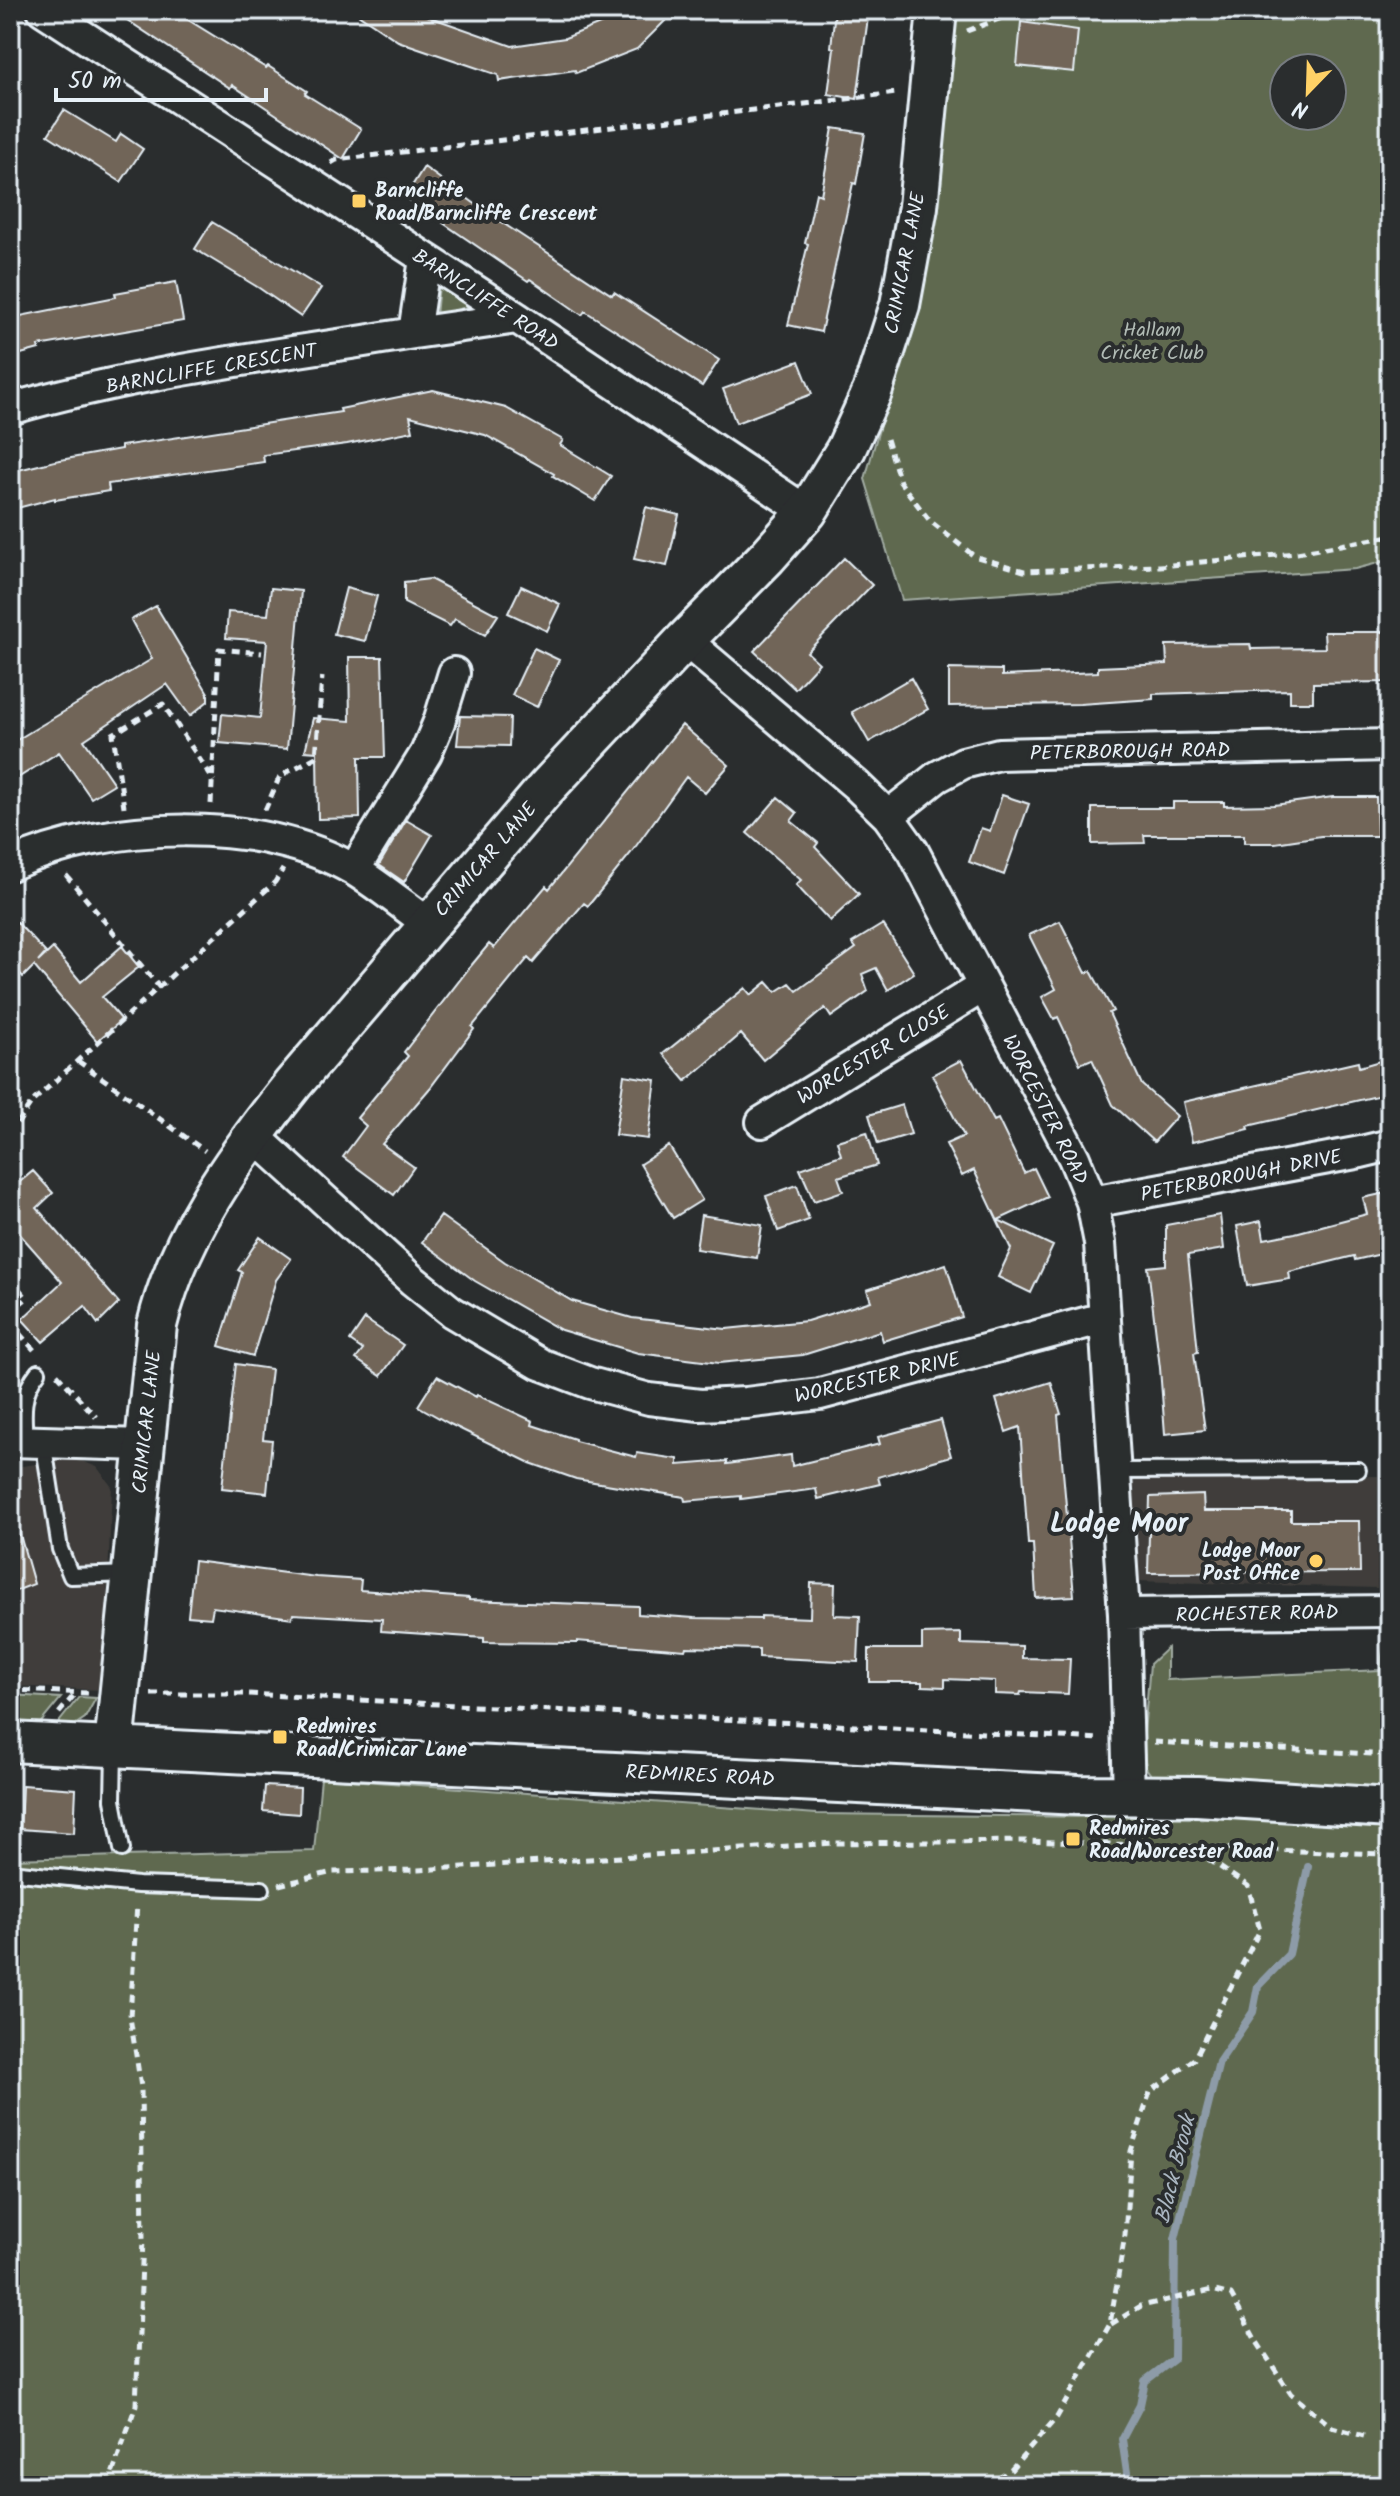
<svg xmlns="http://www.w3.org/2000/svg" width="1400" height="2496" font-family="Kalam,sans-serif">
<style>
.built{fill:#3f3e3b}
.green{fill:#5e6950;stroke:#a3ada4;stroke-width:2;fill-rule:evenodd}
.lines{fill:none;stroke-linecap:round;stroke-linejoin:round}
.stream{stroke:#8d9ba8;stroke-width:8}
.building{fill:#716558;stroke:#e8f1f8;stroke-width:2}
.service-casing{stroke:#e8f1f8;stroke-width:20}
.minor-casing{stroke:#e8f1f8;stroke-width:36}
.tertiary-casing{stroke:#e8f1f8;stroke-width:44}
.path{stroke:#e8f1f8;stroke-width:5;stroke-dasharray:8 6;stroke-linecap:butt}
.service{stroke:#2a2d2e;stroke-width:14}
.minor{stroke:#2a2d2e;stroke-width:30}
.tertiary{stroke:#2a2d2e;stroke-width:38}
.poi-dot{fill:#ffd166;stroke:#2a2d2e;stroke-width:3}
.labels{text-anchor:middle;stroke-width:8;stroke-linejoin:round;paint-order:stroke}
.poi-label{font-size:20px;font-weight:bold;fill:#e8f1f8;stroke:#2a2d2e;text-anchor:start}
.street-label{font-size:20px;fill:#e8f1f8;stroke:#2a2d2e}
.park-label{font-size:20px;fill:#b1bbb5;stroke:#2a2d2e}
.water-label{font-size:22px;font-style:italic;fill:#abb7c2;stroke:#2a2d2e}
.district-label{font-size:28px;font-weight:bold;fill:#e8f1f8;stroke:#2a2d2e}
</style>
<rect width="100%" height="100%" fill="#2a2d2e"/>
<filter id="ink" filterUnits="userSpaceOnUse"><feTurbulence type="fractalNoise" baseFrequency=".0125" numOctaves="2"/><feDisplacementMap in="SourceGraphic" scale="16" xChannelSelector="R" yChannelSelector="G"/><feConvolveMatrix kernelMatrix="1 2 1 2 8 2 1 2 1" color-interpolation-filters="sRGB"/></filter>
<g filter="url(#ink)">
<path class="built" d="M74 1458 97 1467 112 1487 103 1690 10 1686V1468Z
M1378 1476 1377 1588 1135 1581 1128 1478Z"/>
<path class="green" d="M953 10H1390V560L1355 569 902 600 865 479 929 251ZM1284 68H1332V116H1284Z
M439 285 473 305 436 316Z
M1390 1634V1808L1157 1783 1146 1768 1143 1745 1150 1664 1167 1648V1680L1380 1670 1385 1636Z
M10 1695 61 1698 38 1726 10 1724Z
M79 1697 96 1698 85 1718 70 1728 56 1726Z
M321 1778 817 1814 1270 1819 1390 1826V2486H10V1859L314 1851Z"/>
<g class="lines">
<path class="stream" d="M1129 2486 1122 2439 1140 2405 1145 2381 1174 2359 1175 2239 1219 2062 1253 2012 1258 1986 1289 1954 1308 1867"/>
</g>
<path class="building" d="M112 10H172L266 68 268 66 307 91 305 94 361 129 343 159 232 85 230 88Z
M352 10H410L512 46 565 38 623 15 629 10H676L637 49 576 73 575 70 499 81 498 75 398 41Z
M835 10H869L857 99 828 94 834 48 831 47Z
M1021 22 1078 30 1074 72 1017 66Z
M64 110 116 142 121 134 143 149 121 182 48 135Z
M833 128 865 133 856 184 853 183 821 332 788 325 808 244 805 243 816 193 821 195Z
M424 167 492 216 612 295 614 292 719 360 702 386 585 311 582 315 530 279 528 281 405 197Z
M212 222 321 288 301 317 259 288 195 249Z
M176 282 183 321 38 346 39 349 10 357V318L116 297 115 293Z
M799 361 812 394 736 423 723 389Z
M433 390 506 408 563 440 560 445 611 476 595 501 553 476 554 474 485 435 410 416 413 431 347 444 263 455 264 462 108 484 109 491 55 500V498L10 510V472L55 461 121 449V446L341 412 340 409Z
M646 507 679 515 667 566 634 559Z
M844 558 872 585 807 652 819 663 795 689 754 651Z
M430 579 498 615 485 635 455 619 450 626 404 603V582Z
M521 586 560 604 547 631 508 613Z
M271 588 301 591 287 749 219 743 222 714 260 718 267 641 226 638 228 612 268 615Z
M346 588 377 596 365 641 334 634Z
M156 606 208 693V701L190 716 167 684 84 740 114 784 91 798 59 752 10 783V744L152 659 131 620Z
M1324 632H1390V682L1313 683V702H1290V690L1153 694V699L1080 704 949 706V669L1002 670V676L1098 672V667L1167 664 1166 645 1250 644 1251 649 1325 648Z
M534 648 559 660 537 707 512 695Z
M349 657H382L385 757H359L360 818 318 819 317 752 305 751 313 718 350 721Z
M911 678 928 709 869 742 852 712Z
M460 716 510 717 509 746 457 745Z
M682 725 729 765 705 793 686 777 631 853 588 906 584 903 533 963 528 958 472 1027 474 1029 430 1088 382 1144 414 1167 394 1195 343 1157 366 1126 357 1118 408 1056 404 1052 470 967 489 944 494 948 546 886 549 889Z
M1002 795 1029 804 1004 875 969 862 981 828 990 831Z
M778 797 797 813 791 821 818 843 815 847 859 894 830 921 796 885 801 880 747 833Z
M1333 797H1376L1377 836H1321L1275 843H1244V835H1144L1145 843 1092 844V808H1173V802H1224V806L1274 805Z
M406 820 432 835 404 882 379 865Z
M10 915 46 953 38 962 53 948 81 982 122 946 139 967 102 997 122 1020 97 1041 34 966 23 977 10 962Z
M1060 921 1086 973 1091 971 1113 1011 1109 1013 1142 1085 1177 1116 1154 1142 1113 1105 1092 1059 1080 1064 1058 1017 1054 1019 1042 997 1056 989 1029 935Z
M883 924 914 973 888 990 876 968 862 974 868 991 831 1017 825 1008 763 1060 741 1034 686 1081 663 1054 745 988 751 995 767 982 776 992 790 983 797 991 856 948 852 943Z
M1390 1058V1093L1248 1126 1249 1129 1192 1142 1183 1102 1358 1062 1359 1067Z
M961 1060 994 1121 998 1119 1024 1173 1034 1168 1048 1197 998 1220 1053 1246 1031 1293 998 1277 1011 1249 974 1170 962 1176 946 1144 964 1136 932 1075Z
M624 1075 656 1080 648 1139 615 1135Z
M902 1105 911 1134 878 1144 869 1115Z
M867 1132 877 1165 838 1177 843 1191 814 1201 800 1169 841 1155 837 1141Z
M669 1146 702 1200 673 1218 640 1164Z
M33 1171 53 1193 37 1208 119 1303 98 1324 85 1306 43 1342 22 1319 62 1282 10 1223V1190Z
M797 1185 809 1220 778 1231 766 1196Z
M1390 1192V1252L1355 1260 1354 1256 1289 1272 1290 1279 1247 1286 1237 1226 1261 1221 1264 1239 1295 1233 1367 1214 1363 1198Z
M701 1215 762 1225 757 1258 696 1249Z
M1220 1215 1224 1249 1188 1255 1198 1352 1194 1353 1205 1430 1165 1434 1160 1368 1148 1267 1166 1265V1225Z
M441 1216 505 1262 572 1301 632 1318 726 1329 807 1321 871 1301 867 1290 946 1264 962 1317 883 1341 880 1331 803 1355 719 1363 638 1353 561 1330 475 1281 422 1242Z
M260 1237 291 1259 276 1280 253 1356 219 1346 242 1272 238 1270Z
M365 1319 403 1345 381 1376 356 1359 363 1350 350 1341Z
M236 1364 271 1369 263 1439 272 1440 267 1493 222 1488Z
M437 1376 476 1397 477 1395 533 1421 532 1425 575 1439V1441L636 1457 637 1453 678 1459V1465L727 1461V1464L791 1455 792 1466 880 1444 878 1437 941 1420 951 1456 878 1477 880 1484 818 1499 816 1489 741 1499V1496L685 1501 684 1497 576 1479 530 1463 450 1424 418 1406Z
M1051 1382 1061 1414 1058 1415 1074 1596 1036 1598 1033 1544H1028L1020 1427 1006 1432 996 1399Z
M1203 1495 1204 1511H1291V1521H1359L1360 1572 1148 1573 1150 1497Z
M10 1521H16L34 1584 10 1593Z
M194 1561 316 1577 361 1580 360 1590 469 1598V1600L638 1606V1614L694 1618 761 1619V1616L810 1618 811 1583 835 1584 834 1615 860 1616 858 1662 759 1657V1649L686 1647 685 1650 577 1641V1643L484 1642V1638L381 1631 382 1619 293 1614 292 1618 213 1607 211 1618 188 1616Z
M961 1633V1644L1022 1646V1658L1070 1659 1068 1694 1021 1692 1020 1695 995 1694V1681L945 1679V1687L922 1686V1682H869V1649H922V1634Z
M22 1785 76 1789 74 1833 20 1829Z
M265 1786 300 1788 299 1814 263 1811Z"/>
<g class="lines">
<g class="service-casing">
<path id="service" d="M25 1440C23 1414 21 1393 38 1372
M43 1440 60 1549 71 1576 131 1574
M1115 1471 1358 1470
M114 1750 113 1800 122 1849
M10 1872 138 1885 262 1889"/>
</g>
<g class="minor-casing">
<path id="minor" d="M43 10 517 318 807 512
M414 333 517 318
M10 409C141 371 280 355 414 333L425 259
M685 640 856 785 888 816 913 851 1074 1158 1092 1202 1100 1243 1124 1614 1129 1796
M888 816 937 777 963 763 999 754 1390 745
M10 865C106 821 262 815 354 870 380 886 404 906 429 924
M354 870 426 753 439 722 454 673
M762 1122 984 986
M253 1135 412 1280 452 1312 540 1364 590 1383 649 1399 700 1405 746 1403 820 1394 1104 1318
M1092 1202 1361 1152 1390 1145
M10 1441 143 1445
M1124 1614 1390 1611"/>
</g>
<g class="tertiary-casing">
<path id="tertiary" d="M10 1742 1079 1795 1197 1796 1390 1808
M114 1748 157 1325C179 1233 235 1157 293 1084L546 788 685 640 767 557 807 512 846 449 872 392 900 305 918 207 937 10"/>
</g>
<path class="path" d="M967 31 1023 10
M331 163 336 160 896 93
M887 439 900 482 930 521 974 556 1024 571 1160 566 1297 553 1390 536
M211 804 219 649 262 653
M124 807 113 734 163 704 214 781
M265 810 280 776 316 757 322 677
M66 875 160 988
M78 1061 205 1151
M10 1135 32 1102 275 882 283 869
M10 1279 27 1298 10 1312
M10 1323 36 1352
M57 1374 96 1417
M10 1690 89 1693
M151 1694H247L1100 1739
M59 1713 76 1693
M1154 1742 1390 1755
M279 1885 333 1872 418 1870 836 1843 1028 1841 1382 1854 1390 1858
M1111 2324 1141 2306 1212 2290 1231 2295 1255 2339 1291 2394 1332 2427 1364 2436
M108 2486 136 2405 143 2239 141 2087 130 2017 137 1904
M987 2486 1011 2470 1057 2417 1110 2324 1125 2235 1131 2151 1150 2092 1194 2059 1260 1930 1248 1886 1190 1847"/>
<use href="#service" class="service"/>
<use href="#minor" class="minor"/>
<use href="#tertiary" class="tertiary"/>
</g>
</g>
<g class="poi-dot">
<rect x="351" y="193" width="16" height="16" rx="4"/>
<circle cx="1316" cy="1561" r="8"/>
<rect x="272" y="1729" width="16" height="16" rx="4"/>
<rect x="1065" y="1831" width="16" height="16" rx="4"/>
</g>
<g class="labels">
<g class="poi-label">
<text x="375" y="197">Barncliffe<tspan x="375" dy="23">Road/Barncliffe Crescent</tspan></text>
<text x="1300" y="1557" text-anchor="end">Lodge Moor<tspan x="1300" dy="23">Post Office</tspan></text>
<text x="296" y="1733">Redmires<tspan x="296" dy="23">Road/Crimicar Lane</tspan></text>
<text x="1089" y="1835">Redmires<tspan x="1089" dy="23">Road/Worcester Road</tspan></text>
</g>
<g class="street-label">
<text transform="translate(904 263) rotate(-79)" y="7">CRIMICAR LANE</text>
<text transform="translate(486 299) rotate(33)" y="7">BARNCLIFFE ROAD</text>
<text transform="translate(211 368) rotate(-10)" y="7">BARNCLIFFE CRESCENT</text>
<text transform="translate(1130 751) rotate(-1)" y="7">PETERBOROUGH ROAD</text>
<text transform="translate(485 859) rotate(-49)" y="7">CRIMICAR LANE</text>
<text transform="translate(873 1054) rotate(-31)" y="7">WORCESTER CLOSE</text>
<text transform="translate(1046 1109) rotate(63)" y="7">WORCESTER ROAD</text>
<text transform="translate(1241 1175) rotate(-11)" y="7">PETERBOROUGH DRIVE</text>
<text transform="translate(877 1377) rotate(-13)" y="7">WORCESTER DRIVE</text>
<text transform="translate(146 1422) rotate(-84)" y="7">CRIMICAR LANE</text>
<text transform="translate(1257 1613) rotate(-1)" y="7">ROCHESTER ROAD</text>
<text transform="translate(700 1775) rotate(3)" y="7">REDMIRES ROAD</text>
</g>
<g class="park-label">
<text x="1152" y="336">Hallam<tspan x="1152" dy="23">Cricket Club</tspan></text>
</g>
<g class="water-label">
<text transform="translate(1174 2169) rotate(-76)" y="8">Black Brook</text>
</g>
<g class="district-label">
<text x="1119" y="1532">Lodge Moor</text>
</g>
</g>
<rect width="1400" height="2496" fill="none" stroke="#2a2d2e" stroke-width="40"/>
<rect x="20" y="20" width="1360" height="2456" fill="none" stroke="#e8f1f8" stroke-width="3" filter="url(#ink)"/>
<g transform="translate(1308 92) rotate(203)"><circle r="38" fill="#2a2d2e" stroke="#767b7f" stroke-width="2"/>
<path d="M0-6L14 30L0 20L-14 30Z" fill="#ffd166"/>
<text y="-12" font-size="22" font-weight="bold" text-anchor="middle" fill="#e8f1f8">N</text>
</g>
<path d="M56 88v12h210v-12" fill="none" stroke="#e8f1f8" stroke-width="4"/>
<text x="68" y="88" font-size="24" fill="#e8f1f8" stroke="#2a2d2e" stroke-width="6" paint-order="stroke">50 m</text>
</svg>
